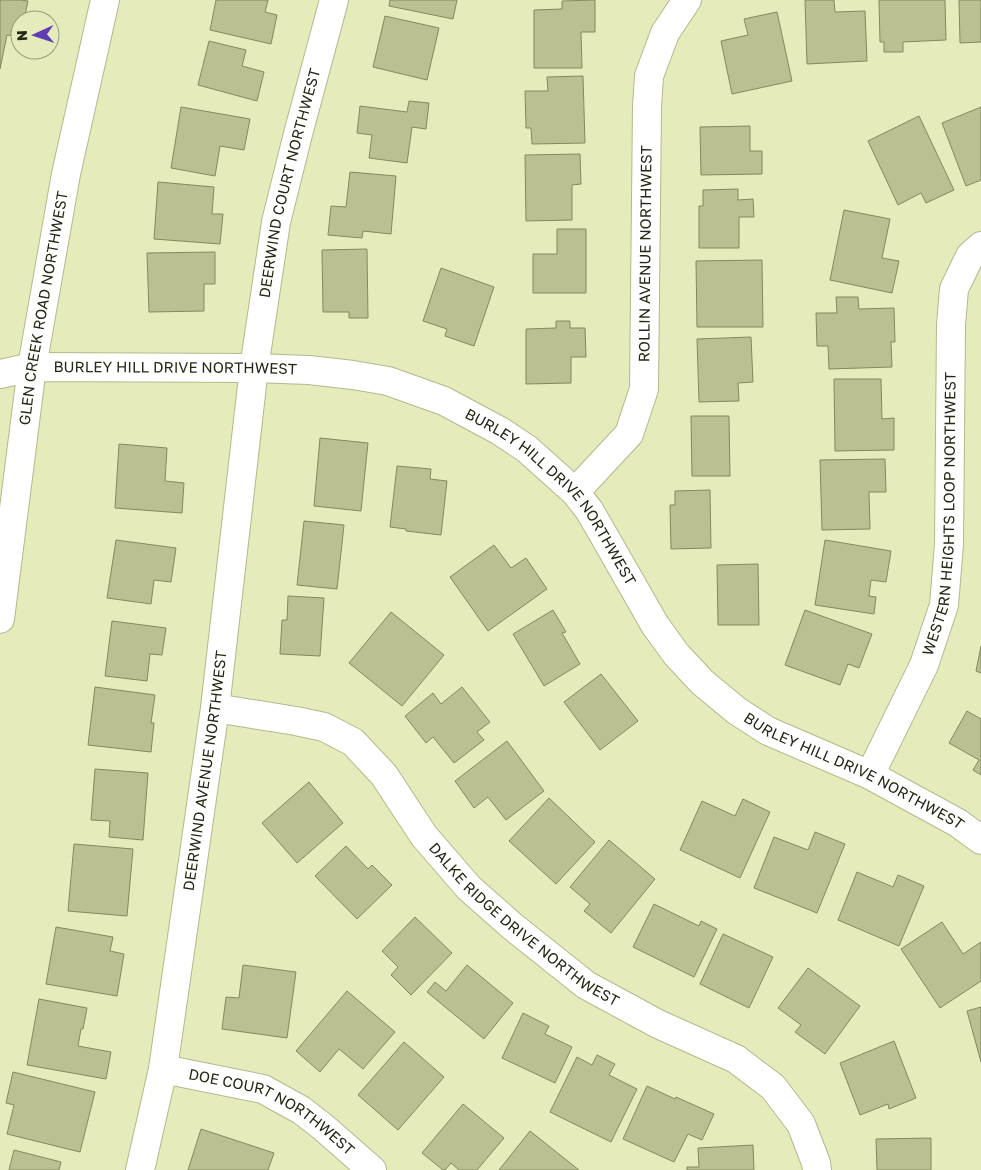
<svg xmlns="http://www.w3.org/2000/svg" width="981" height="1170" font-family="'Golos Text',sans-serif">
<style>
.building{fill:#bbbf92;stroke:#85885d}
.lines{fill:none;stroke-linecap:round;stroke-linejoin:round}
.street-casing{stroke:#b4b88b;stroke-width:30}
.secondary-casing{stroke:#b4b88b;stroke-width:30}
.street{stroke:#fff;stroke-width:28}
.secondary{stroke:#fff;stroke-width:28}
.labels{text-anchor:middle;stroke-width:4.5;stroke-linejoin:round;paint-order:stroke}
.street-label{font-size:15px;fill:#262816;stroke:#e6ebbc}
</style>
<rect width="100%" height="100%" fill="#e6ebbc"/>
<path class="building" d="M0 0H21L28 1 24 20H20V37L7 35 0 69Z
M216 0H268L265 12 277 15 271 44 210 30Z
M390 0H457L453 19 389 6Z
M595 0V32H581L582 68H534V10L562 9V1Z
M805 0H834L835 12 865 11 867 61 807 64Z
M879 0H945L946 40 903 42V52H884V42H880Z
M959 0H981V42L960 43Z
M777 12 792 81 732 94 721 41 748 35 744 19Z
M385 16 439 28 427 80 373 67Z
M209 41 246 50 242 66 264 72 257 101 198 85Z
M583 76 585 143 532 144 531 128H526L525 91H548L547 77Z
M409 101 429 103 426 129 412 127 407 163 369 158 372 135 357 133 360 106 407 112Z
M181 107 250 119 244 150 220 146 215 176 171 168Z
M981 107V180L966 186 942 123Z
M919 116 954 190 926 203 921 193 898 205 868 141Z
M750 126V151H762V174L701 175 700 127Z
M580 154 581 184 572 185V220L526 221 525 155Z
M350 172 396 176 391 234 363 231 362 238 328 235 331 206 346 207Z
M158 182 214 187 212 214H223L220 244 154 239Z
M738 189V200L753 199 754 217H739V248H699V206H703V190Z
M844 210 890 219 882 258 899 261 892 293 830 280Z
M557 229H586V293H533V254H557Z
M367 249 368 318H349V312H323L322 250Z
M215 252V284H204V311L149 312 147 253Z
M762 260 763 327H697L696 261Z
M441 268 494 287 474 346 445 336 447 329 423 321Z
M836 297H858L859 309 894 308 895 342H891L892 367 829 369 828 346H817L816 313H837Z
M556 321H570V328H585L586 357H571V383L526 384V329L556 328Z
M751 337 753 382 738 383 739 401 699 402 697 339Z
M834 379H881L882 419 894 418V450L835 451Z
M691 416H729L730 476H692Z
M320 438 368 443 361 511 314 506Z
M119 444 167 448 165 481 184 483 182 513 115 508Z
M885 459 886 492H869L870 529 822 530 820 460Z
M397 466 431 469 430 479 447 481 441 535 406 531V529L390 527Z
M710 490 711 548 671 549 670 505H675V491Z
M304 521 344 525 337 589 297 585Z
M116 540 176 548 171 582 154 580 151 604 107 598Z
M825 540 891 551 886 582 871 580 869 596 876 597 874 614 815 605Z
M494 545 511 568 526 558 547 589 488 631 450 577Z
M758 564 759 625H718L717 565Z
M288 596 324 598 320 656 280 654 282 620H287Z
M553 610 566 632 562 633 580 664 544 686 513 634Z
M805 610 872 634 859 668 848 664 840 685 785 665Z
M391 612 444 655 402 706 349 663Z
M112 621 166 628 162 655 150 654 147 681 105 676Z
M981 646V673L976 671Z
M601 674 638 721 600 750 564 702Z
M95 687 155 695 151 723H154L151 752 88 745Z
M462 687 490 722 477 732 484 740 454 763 433 737 426 743 405 716 433 693 441 704Z
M967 711 981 719V775L973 770 979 760 949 743Z
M507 741 544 791 506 820 488 797 474 808 455 781Z
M95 769 148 773 143 840 109 837 110 821 91 820Z
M309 782 343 823 297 863 262 823Z
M549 798 595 842 556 884 509 841Z
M743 799 770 812 740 878 680 850 702 801 735 816Z
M815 832 845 844 817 913 754 888 774 837 808 850Z
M609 840 655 879 611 933 584 911 590 904 570 887Z
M74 844 133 849 127 916 68 911Z
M346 846 368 869 372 865 392 885 357 919 315 876Z
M857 872 893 887 898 875 924 886 899 946 838 920Z
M654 904 699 926 701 921 717 929 694 977 633 947Z
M415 917 452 953 411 995 391 975 398 967 382 951Z
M942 922 963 954 981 942V981L940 1008 901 949Z
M56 927 113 937 110 951 124 954 117 996 46 984Z
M723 934 773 957 749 1008 700 984Z
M243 965 296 972 287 1038 222 1029 226 997 239 998Z
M467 965 513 1003 484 1039 427 992 435 982 446 991Z
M808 968 860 1006 825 1054 795 1032 801 1025 778 1008Z
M347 991 395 1032 363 1069 339 1049 320 1072 296 1051Z
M39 999 87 1008 83 1029H81L78 1046 111 1052 106 1079 27 1065Z
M981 1007V1062L967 1011Z
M523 1013 549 1026 545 1034 572 1047 555 1083 502 1058Z
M894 1041 916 1098 889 1109 888 1104 860 1115 840 1063Z
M404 1042 444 1077 398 1130 358 1095Z
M597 1055 615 1064 609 1075 637 1089 611 1142 550 1112 577 1057 592 1065Z
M13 1072 95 1092 80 1152 7 1134 14 1105 6 1103Z
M647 1086 675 1099 676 1097 714 1114 702 1140 688 1134 674 1162 623 1139Z
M463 1104 504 1138 477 1170H459L451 1163 445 1170H443L422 1153Z
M201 1129 274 1153 268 1170H188Z
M530 1131 579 1170H499Z
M931 1138V1170H877L876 1139Z
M753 1145 754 1170H687V1167H699L698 1148Z
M14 1150 61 1162 59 1170H9Z"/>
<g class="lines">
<g class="street-casing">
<g id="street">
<path id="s1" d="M0 374 32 367 254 368 309 370 353 375 388 381 444 401 500 431 527 449 575 492 589 510 603 534 655 625 676 654 702 682 737 711 768 731 870 775 958 823 981 840"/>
<path id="s2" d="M575 492 629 434 644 389 647 107 649 76 665 33 687 0"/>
<path id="s3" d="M215 708 296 721 324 727 353 742 384 775 424 836 469 888 512 926 586 985 658 1024 736 1059 773 1087 801 1124 816 1163 817 1170"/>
<path id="s4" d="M870 775 924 665 944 605 949 544 951 325 954 289 970 256 981 246"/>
<path id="s5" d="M163 1069 263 1089 301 1110 323 1127 372 1170"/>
<path id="s6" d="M140 1170 163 1069 215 708 254 368 276 222 298 134 334 0"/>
</g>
</g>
<g class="secondary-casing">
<g id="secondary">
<path id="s7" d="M0 619 32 367 66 174 105 0"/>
</g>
</g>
<use href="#street" class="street"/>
<use href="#secondary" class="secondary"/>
</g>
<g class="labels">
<g class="street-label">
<text dy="5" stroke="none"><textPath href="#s6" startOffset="999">DEERWIND COURT NORTHWEST</textPath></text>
<text dy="5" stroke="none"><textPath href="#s2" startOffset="262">ROLLIN AVENUE NORTHWEST</textPath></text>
<text dy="5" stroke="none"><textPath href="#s7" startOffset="314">GLEN CREEK ROAD NORTHWEST</textPath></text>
<text dy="5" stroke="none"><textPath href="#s1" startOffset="176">BURLEY HILL DRIVE NORTHWEST</textPath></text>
<text dy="5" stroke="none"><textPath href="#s1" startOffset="596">BURLEY HILL DRIVE NORTHWEST</textPath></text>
<text dy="5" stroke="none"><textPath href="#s4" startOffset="276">WESTERN HEIGHTS LOOP NORTHWEST</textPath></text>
<text dy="5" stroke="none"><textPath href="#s6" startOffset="405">DEERWIND AVENUE NORTHWEST</textPath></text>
<text dy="5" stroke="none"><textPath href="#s1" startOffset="1016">BURLEY HILL DRIVE NORTHWEST</textPath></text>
<text dy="5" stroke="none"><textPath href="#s3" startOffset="396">DALKE RIDGE DRIVE NORTHWEST</textPath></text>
<text dy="5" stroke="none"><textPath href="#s5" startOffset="119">DOE COURT NORTHWEST</textPath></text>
</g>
</g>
<g transform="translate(35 35) rotate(267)"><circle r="24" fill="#e6ebbc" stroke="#999d7a"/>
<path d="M0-4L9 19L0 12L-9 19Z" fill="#603cb4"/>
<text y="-8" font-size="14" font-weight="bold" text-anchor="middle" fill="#262816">N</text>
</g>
</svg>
